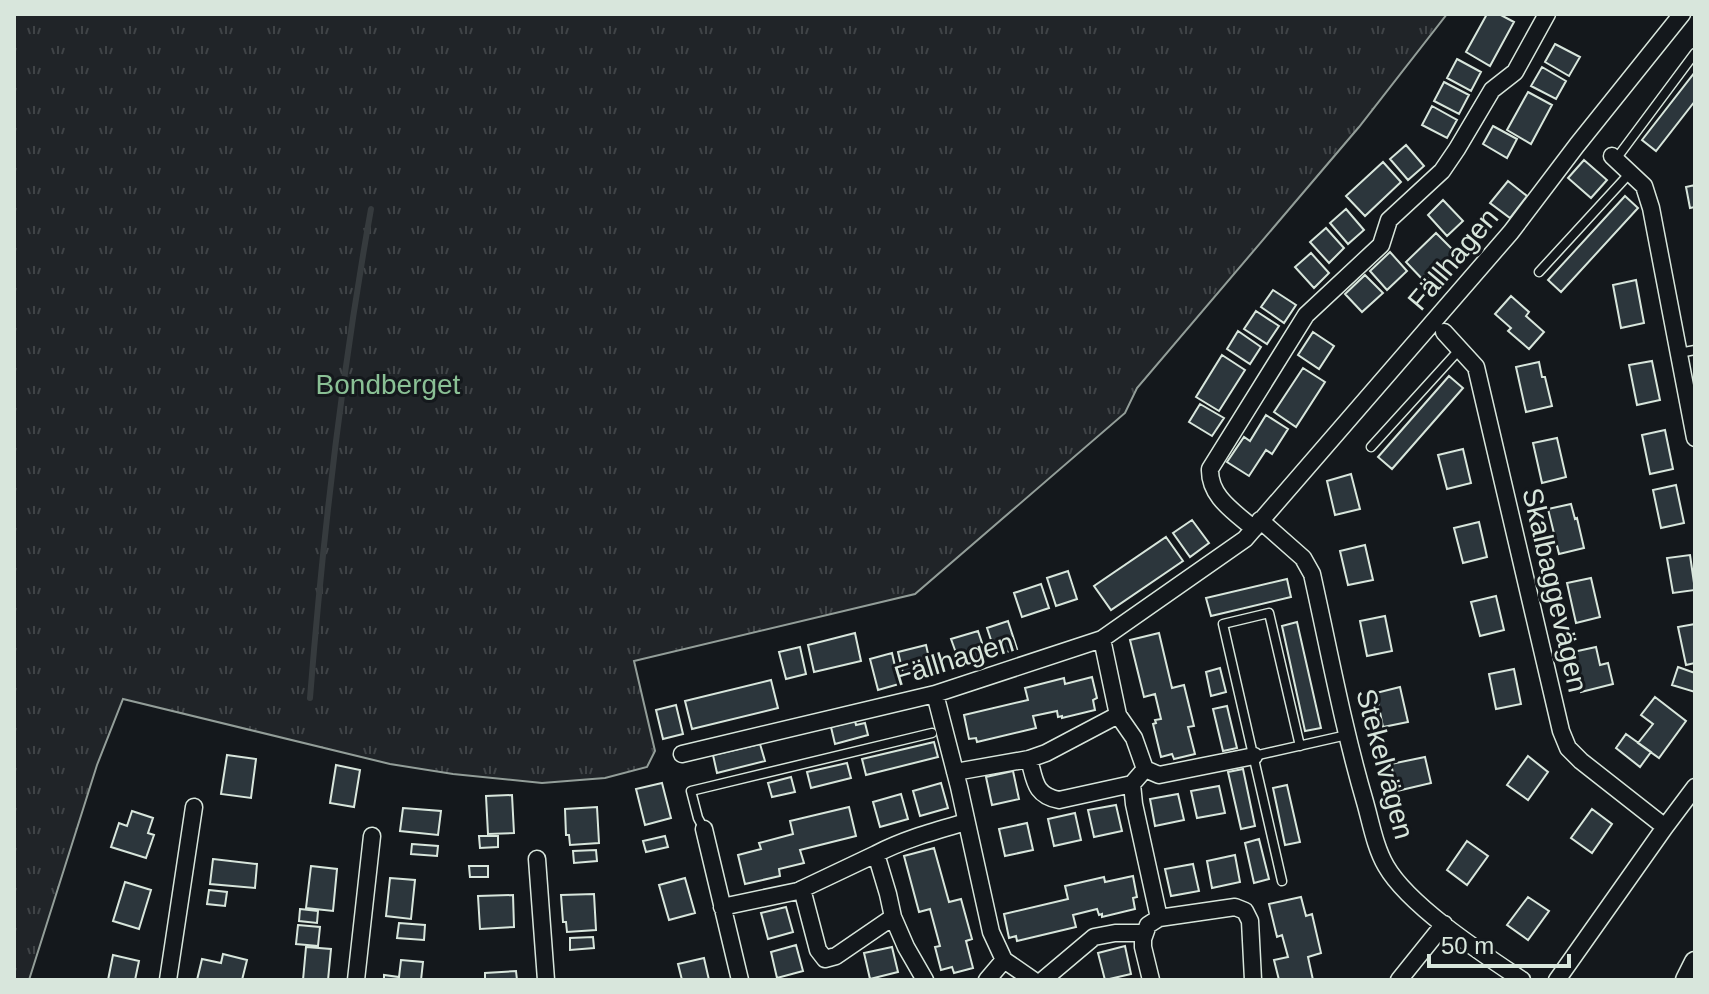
<svg xmlns="http://www.w3.org/2000/svg" width="1709" height="994" viewBox="0 0 1709 994" font-family="Helvetica,sans-serif">
<defs>
<pattern id="park-tufts" width="24" height="20" patternUnits="userSpaceOnUse" patternTransform="scale(2)"><rect width="24" height="20" fill="#202428"/><path d="M3 7l-1-3M5 7V3M7 7l1-3M15 17l-1-3M17 17v-4M19 17l1-3" fill="none" stroke="#404447"/></pattern>
</defs>
<rect width="100%" height="100%" fill="#14181c"/>
<path fill="url(#park-tufts)" stroke="#939e99" stroke-width="2" d="M14 14H1447L1359 127 1137 388 1125 413 915 594 634 661 655 751 647 767 605 778 542 783 453 774 390 764 123 699 97 765 29 980H14Z"/>
<g fill="none" stroke-linecap="round" stroke-linejoin="round">
<path stroke="#363b3e" stroke-width="6" d="M310 698C323 534 342 371 371 209"/>
</g>
<path fill="#2c363c" stroke="#d8e6dc" stroke-width="2" d="M1487 14H1499L1514 22 1490 66 1466 52Z
M1555 44 1580 57 1569 76 1545 62Z
M1457 59 1481 72 1471 91 1447 78Z
M1542 67 1566 81 1556 99 1531 86Z
M1695 72V101L1656 151 1642 140Z
M1444 82 1469 95 1459 114 1434 101Z
M1528 92 1552 105 1531 144 1507 130Z
M1432 106 1457 120 1447 138 1422 125Z
M1493 126 1517 139 1507 158 1483 144Z
M1406 145 1424 166 1408 180 1390 159Z
M1584 160 1607 180 1591 198 1568 178Z
M1383 162 1401 182 1365 216 1346 196Z
M1508 181 1527 196 1510 218 1490 203Z
M1695 185V207L1690 208 1686 187Z
M1625 196 1638 208 1561 292 1548 280Z
M1443 200 1463 221 1447 236 1428 215Z
M1346 209 1364 230 1348 244 1330 223Z
M1326 228 1344 248 1329 263 1310 242Z
M1436 233 1456 253 1425 282 1406 262Z
M1390 252 1407 271 1387 290 1370 271Z
M1311 253 1329 273 1314 288 1295 267Z
M1365 275 1383 293 1362 312 1345 294Z
M1636 280 1644 323 1621 328 1613 285Z
M1273 290 1296 305 1284 323 1261 307Z
M1511 296 1529 312 1526 316 1544 332 1529 349 1508 331 1511 328 1495 314Z
M1256 311 1279 326 1267 344 1244 329Z
M1238 331 1261 347 1250 364 1227 349Z
M1313 332 1334 346 1319 369 1298 355Z
M1222 355 1245 370 1219 411 1196 397Z
M1652 361 1660 400 1637 405 1629 365Z
M1539 362 1542 377H1545L1552 406 1526 412 1516 367Z
M1303 368 1325 382 1296 427 1274 412Z
M1449 376 1463 388 1392 469 1378 457Z
M1200 404 1224 418 1212 436 1189 422Z
M1266 415 1288 429 1272 454 1266 450 1249 476 1227 462 1244 437 1250 441Z
M1665 430 1673 469 1650 474 1642 435Z
M1557 438 1566 477 1542 483 1533 443Z
M1463 449 1471 483 1447 489 1438 455Z
M1351 474 1360 509 1335 515 1327 481Z
M1676 485 1684 523 1661 528 1653 490Z
M1571 504 1575 519 1577 518 1584 548 1559 554 1548 509Z
M1192 520 1209 543 1190 557 1173 533Z
M1479 522 1487 557 1463 563 1454 528Z
M1166 537 1183 561 1111 610 1094 586Z
M1365 545 1373 580 1348 585 1340 551Z
M1690 555 1695 590 1673 593 1667 558Z
M1068 571 1077 599 1056 606 1047 578Z
M1591 578 1600 617 1576 623 1567 583Z
M1287 579 1291 597 1211 616 1206 598Z
M1041 584 1049 608 1022 617 1014 593Z
M1496 596 1504 630 1480 636 1471 602Z
M1385 616 1392 651 1367 656 1360 621Z
M1008 621 1017 649 996 655 987 628Z
M1297 622 1321 728 1305 731 1282 626Z
M1695 624V663L1686 665 1678 627Z
M978 631 986 655 960 664 951 639Z
M855 633 861 661 814 672 808 645Z
M1159 633 1172 688 1184 685 1194 726 1188 727 1195 754 1174 759 1172 754 1161 757 1153 724 1156 723 1155 720 1161 719 1155 694 1144 697 1130 640Z
M926 645 932 671 904 677 898 652Z
M800 647 806 674 786 679 779 652Z
M1596 647 1600 665 1608 663 1613 684 1581 692 1573 652Z
M892 653 899 684 878 690 870 659Z
M1678 667 1695 673V692L1672 685Z
M1220 668 1226 692 1211 696 1206 672Z
M1514 669 1521 704 1496 709 1489 674Z
M1092 677 1097 698 1093 700 1095 710 1062 718V716L1058 717 1057 711 1033 716 1036 728 977 742 976 738 969 739 964 715 1028 700 1025 688 1064 678 1065 684Z
M771 680 778 708 692 729 685 701Z
M1400 687 1408 722 1383 727 1376 693Z
M1655 697 1686 721 1659 758 1638 743 1653 724 1641 715Z
M676 705 683 734 663 739 656 710Z
M1227 706 1237 748 1223 751 1213 709Z
M855 721 856 725 865 723 868 735 835 744 831 727Z
M1626 734 1651 752 1640 767 1616 748Z
M934 742 938 757 866 775 862 759Z
M760 744 765 761 717 773 713 755Z
M227 755 256 759 251 798 221 794Z
M1528 756 1548 772 1528 800 1507 785Z
M1425 757 1431 783 1397 791 1391 764Z
M847 763 851 778 811 788 807 772Z
M336 765 360 770 354 807 330 803Z
M1243 769 1255 826 1241 829 1228 772Z
M1013 771 1019 799 992 805 986 777Z
M791 777 795 792 772 797 768 783Z
M662 783 671 818 645 825 636 789Z
M941 783 948 808 920 816 913 791Z
M1287 785 1300 842 1285 845 1273 788Z
M1219 786 1225 813 1197 818 1191 791Z
M901 794 908 819 880 827 873 802Z
M1178 794 1184 820 1155 826 1150 799Z
M512 795 514 833 488 834 486 796Z
M1116 805 1122 831 1094 837 1088 810Z
M597 807 599 843 570 845 569 835H566L565 809Z
M849 807 856 836 800 850 804 863 779 869 780 876 745 884 738 855 761 849 759 843 793 834 790 821Z
M403 808 441 811 438 835 400 831Z
M1592 809 1612 824 1592 853 1571 838Z
M132 811 153 818 148 833 154 835 146 858 111 847 119 823 127 826Z
M1075 813 1081 840 1054 846 1048 819Z
M1027 823 1033 850 1005 856 999 829Z
M479 836H498V847L480 848Z
M665 836 668 847 646 852 643 841Z
M1259 839 1269 879 1254 883 1245 843Z
M1467 841 1488 856 1467 885 1447 870Z
M412 844 438 846 437 856 411 854Z
M934 848 949 902 961 899 972 939 966 941 973 968 954 973 952 967 941 970 935 947 940 946 930 909 919 912 904 856Z
M596 850 597 861 574 863 573 851Z
M1235 855 1240 882 1212 888 1207 861Z
M213 859 257 864 255 888 210 884Z
M1193 864 1199 891 1171 896 1165 869Z
M311 866 337 869 333 911 306 908Z
M469 866H488V877H470Z
M1133 876 1137 897 1133 898 1135 909 1102 917V914L1099 915 1097 909 1073 915 1076 927 1017 941 1016 936 1009 938 1004 914 1068 899 1065 886 1104 877 1105 882Z
M390 878 415 880 411 919 386 916Z
M685 878 695 913 669 920 659 885Z
M125 882 151 890 139 929 113 921Z
M209 890 227 892 225 906 207 904Z
M594 894 596 930 567 932 566 922H563L561 895Z
M513 895 514 927 480 929 478 896Z
M1301 897 1306 916 1312 914 1321 953 1308 957 1313 980H1279L1274 960 1288 957 1282 935 1277 937 1269 904Z
M1528 897 1549 911 1528 940 1507 925Z
M786 907 793 932 768 939 761 913Z
M300 909 318 911 317 923 299 921Z
M399 923 425 925 424 940 397 938Z
M298 925 320 927 318 946 296 944Z
M593 937 594 948 570 950V938Z
M796 945 803 971 777 978 771 952Z
M1125 946 1131 974 1105 980 1098 953Z
M306 947 331 949 328 980H303Z
M892 947 898 972 870 979 864 953Z
M223 954 247 960 242 980H197L202 959 221 963Z
M113 955 139 961 135 980H108Z
M704 958 709 980H682L678 964Z
M401 960 423 962 421 980H384V975L399 977Z
M516 971 517 980H485V973Z"/>
<g fill="none" stroke-linecap="round" stroke-linejoin="round">
<g stroke="#d8e6dc" stroke-width="11">
<path id="service" d="M1616 159 1695 53
M1539 272 1630 173
M1679 353 1695 350
M1371 447 1460 349
M1254 756 1347 735
M704 829 698 818 691 791 932 733
M1282 881 1223 624 1269 613 1300 746"/>
</g>
<g stroke="#d8e6dc" stroke-width="19">
<path id="minor" d="M1612 156 1644 186 1651 208 1695 438
M1444 332 1476 367 1561 731 1568 748 1581 761 1665 827
M1260 520 1303 558 1312 574C1329 650 1343 727 1365 802 1371 823 1375 847 1386 866 1409 906 1483 954 1522 980
M1254 529C1235 512 1209 497 1210 469L1306 315 1381 245 1389 220 1442 171 1457 149 1492 90 1515 72 1547 14
M935 694 959 787 991 932 1004 960 987 980
M682 754 935 694 1102 639 1245 539 1511 232 1577 145 1682 14
M1029 759C1035 780 1034 795 1059 800L1132 784 1145 769 1134 738 1118 715
M1145 769 1159 775 1254 756
M955 772 1029 759 1046 753 1118 715 1102 639
M1132 784 1134 804 1159 918
M704 829 740 980
M876 854C905 839 935 831 966 822
M537 859 546 980
M802 889 818 950 825 959 836 956 893 917
M722 907 798 891 876 854 888 894 893 917 906 947 925 980
M1004 960 1033 980
M168 980 194 807
M356 980 372 836
M1043 980 1094 937 1115 933H1144
M1151 980 1143 947V939L1148 925 1159 918 1235 907 1245 911 1250 921 1253 980
M1399 980 1444 924
M1557 980 1665 827 1695 787"/>
</g>
<g stroke="#d8e6dc" stroke-width="23">
<path id="tertiary" d="M1686 980 1695 962"/>
</g>
<use href="#service" stroke="#14181c" stroke-width="8"/>
<use href="#minor" stroke="#14181c" stroke-width="16"/>
<use href="#tertiary" stroke="#14181c" stroke-width="20"/>
</g>
<g text-anchor="middle" dominant-baseline="central" stroke-width="6" stroke-linejoin="round" paint-order="stroke">
<g font-size="28" fill="#d8e6dc" stroke="#14181c">
<text transform="translate(1453 259) rotate(-50)">Fällhagen</text>
<text transform="translate(1555 590) rotate(77)">Skalbaggevägen</text>
<text transform="translate(954 659) rotate(-17)">Fällhagen</text>
<text transform="translate(1385 764) rotate(75)">Stekelvägen</text>
</g>
<g font-size="28" fill="#8ac095" stroke="#14181c">
<text x="388" y="384">Bondberget</text>
</g>
</g>
<rect width="1709" height="994" fill="none" stroke="#d8e6dc" stroke-width="32"/>
<path d="M1429 954v12h140v-12" fill="none" stroke="#d8e6dc" stroke-width="4"/>
<text x="1441" y="954" font-size="24" fill="#d8e6dc" stroke="#14181c" stroke-width="6" paint-order="stroke">50 m</text>
</svg>
